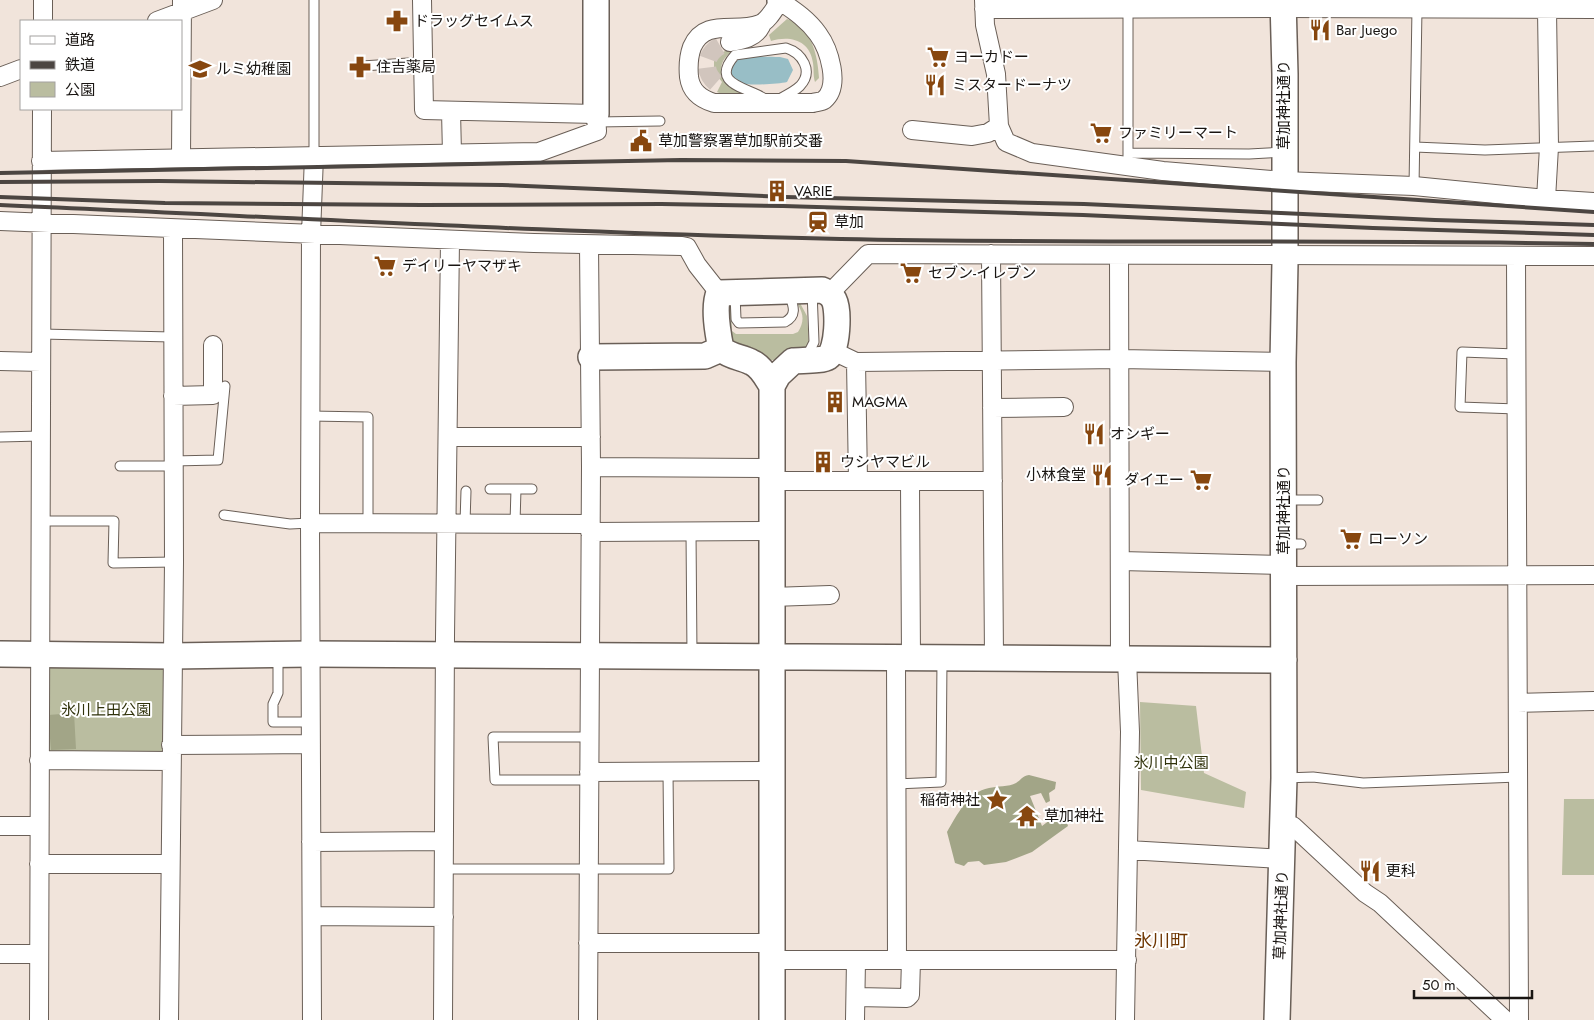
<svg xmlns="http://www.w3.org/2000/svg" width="1594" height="1020" viewBox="0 0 1594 1020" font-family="Jost,'Noto Sans JP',sans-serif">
<rect width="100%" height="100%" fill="#f1e4db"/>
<path fill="#babda0" d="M787 19C811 25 818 56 819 78L815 82C813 76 814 69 813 63 810 40 790 35 771 41L769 35Z
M745 46 746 48C741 49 734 50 730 53 712 67 724 89 743 93L742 95H724L717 92 722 82 714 72V58C723 50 733 48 745 46Z
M800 303 807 316 809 342C802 355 782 361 767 360 757 359 744 349 735 344 726 333 728 318 727 305H731L732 331 736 334H793L798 332C804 322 804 315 798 305Z
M165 666 164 751 161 754 47 753 46 667Z
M1140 702 1196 706 1204 773 1246 792 1244 808 1141 790Z
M1564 799H1594V875H1562Z"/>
<path fill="#a2a587" d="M74 713 76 749 51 750 48 715Z
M1029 775 1056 782 1055 789 1049 793 1050 801 1046 803 1041 793 1030 796 1042 826 1054 817 1064 814 1068 826 1032 852 1006 862 984 865 979 861 968 862 964 866 955 863 947 832C957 815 968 792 989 788 997 786 1009 787 1016 783 1021 780 1022 776 1029 775Z"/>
<path fill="#98bec6" d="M780 57 788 59 793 70 787 82C778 84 748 86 740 83 727 79 729 61 742 58 752 55 769 57 780 57Z"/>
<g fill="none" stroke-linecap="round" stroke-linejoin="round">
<path stroke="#d1c5bd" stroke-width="18" stroke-dasharray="18 9" stroke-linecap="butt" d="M716 83C698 67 709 47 730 42"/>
<g stroke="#6a5f57" stroke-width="11">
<path id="lane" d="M786 48C802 53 814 71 800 86 793 93 780 98 772 103 767 100 762 97 758 95 739 86 712 81 735 55Z
M362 66 424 62
M597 122 660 121
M1415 147 1485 150 1594 146
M1128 153 1249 154 1284 152
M314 156V0
M1128 167V9
M1414 186 1417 9
M735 294 736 319 739 323 785 322C798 315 793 305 789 293
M41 334 172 337
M1516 354 1462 352 1460 407 1517 409
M807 356 814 342 812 291
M310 416 368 417V523
M0 437 41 436
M173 461 218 460 225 386
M120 466H173
M490 489H532
M1286 500H1318
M224 515 290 524 310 523
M41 521H114L113 563 174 562
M465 523 466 491
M515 523 516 489
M691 532 692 656
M1284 544H1301
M278 655V693L273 704V722H311
M1285 778 1313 777 1363 783 1518 777
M588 780H495L493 737H589
M896 784 941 782 942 659
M444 869H669L668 772"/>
</g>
<g stroke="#6a5f57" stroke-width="20">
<path id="street" d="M780 1C795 11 808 20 818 34 829 49 841 86 824 100 821 102 816 102 813 103H714C701 99 691 92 689 77 688 66 688 58 692 47 705 17 736 34 760 24 768 21 775 8 780 1Z
M984 9 1283 8 1594 9
M43 21V0
M157 21 213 0
M730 42C742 40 755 38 761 26
M0 77 21 69
M451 111 452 154
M999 126 1006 142 1032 153 1163 171 1284 181 1414 186 1546 199 1594 202
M912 130 972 136 988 133 999 126 996 74 985 25 984 0
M181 158 182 0
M41 161 539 152 597 131 596 114 424 110 422 0
M1546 199 1549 147 1547 10
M0 221 534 243 682 246 687 247 697 265 719 293
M991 254 994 658
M1119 255 1120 659
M1516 257 1519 1020
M830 293 868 254 1594 256
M833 351 856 362 1120 359 1283 362
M0 361 41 362
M856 362 858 481
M173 396 213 395V345
M992 408 1064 407
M448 437H591
M591 467 772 468
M772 481H993
M910 482 911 658
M310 523 590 524
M590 532 771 531
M1121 561 1284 565
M1284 576 1594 575
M772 597 830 595
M896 658 897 960
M1518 703 1594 701
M171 745 311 744
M39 760 171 761
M589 772 772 771
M1283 824 1293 826 1365 893 1380 903 1505 1020
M0 826H39
M311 842 444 841
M1128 850 1283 859
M39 864H170
M312 916 444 917
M588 943H772
M0 954H38
M772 960H1127
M856 997 907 998 910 995 911 960
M39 1020 42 109
M169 1020 174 562 173 229
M312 1020 310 523 311 234 314 156
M443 1020 445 637 450 240
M588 1020 591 467 589 245
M855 1020 856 960
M1125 1020 1130 732 1127 659"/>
</g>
<g stroke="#6a5f57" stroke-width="28">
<path id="secondary" d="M596 0V114
M780 1V0
M591 357 705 356 721 349
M772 386C766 377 761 366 751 362 741 357 731 357 721 349 718 334 713 307 719 293L822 290C828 293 831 294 834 300 839 310 838 350 828 357 822 361 801 360 793 361L778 375 772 386V1020
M0 654 172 656 311 654 1284 660
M1277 1020 1284 778 1283 362 1285 262V74L1283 0"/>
</g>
<use href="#lane" stroke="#fff" stroke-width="9"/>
<use href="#street" stroke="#fff" stroke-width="18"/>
<use href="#secondary" stroke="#fff" stroke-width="25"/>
<path stroke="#4c4642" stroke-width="4" d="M0 173 681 160 846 161 1594 212
M0 182 159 181 502 185 785 197 1084 204 1435 220 1594 225
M0 197 165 203 422 205 661 204 783 206 1083 215 1373 228 1594 235
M0 205C280 217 560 233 841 239 1092 244 1343 239 1594 244"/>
</g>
<defs>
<g id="pharmacy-bare" transform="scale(1.725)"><path d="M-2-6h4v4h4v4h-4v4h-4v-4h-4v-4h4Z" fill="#87470f" stroke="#fff" stroke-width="2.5" paint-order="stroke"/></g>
<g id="restaurant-bare" transform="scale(1.725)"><path d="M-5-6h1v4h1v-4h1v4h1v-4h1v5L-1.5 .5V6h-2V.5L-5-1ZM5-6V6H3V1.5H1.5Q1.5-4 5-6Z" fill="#87470f" stroke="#fff" stroke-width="2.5" paint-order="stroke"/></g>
<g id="supermarket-bare" transform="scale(1.725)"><path d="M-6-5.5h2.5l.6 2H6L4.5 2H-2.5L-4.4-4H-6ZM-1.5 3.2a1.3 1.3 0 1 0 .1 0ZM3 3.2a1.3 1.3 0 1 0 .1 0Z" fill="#87470f" stroke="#fff" stroke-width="2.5" paint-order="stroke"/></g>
<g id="school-bare" transform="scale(1.725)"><path d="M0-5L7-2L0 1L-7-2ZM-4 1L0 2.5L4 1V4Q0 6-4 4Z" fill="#87470f" stroke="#fff" stroke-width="2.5" paint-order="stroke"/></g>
<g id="civic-bare" transform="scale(1.725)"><path d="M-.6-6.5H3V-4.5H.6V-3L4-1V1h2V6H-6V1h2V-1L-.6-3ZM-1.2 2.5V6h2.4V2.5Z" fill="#87470f" stroke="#fff" stroke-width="2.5" paint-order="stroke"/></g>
<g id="building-bare" transform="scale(1.725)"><path d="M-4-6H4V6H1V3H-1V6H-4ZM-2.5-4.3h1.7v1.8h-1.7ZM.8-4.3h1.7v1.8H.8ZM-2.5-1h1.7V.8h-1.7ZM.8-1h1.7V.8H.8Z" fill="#87470f" stroke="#fff" stroke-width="2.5" paint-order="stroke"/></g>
<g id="station-bare" transform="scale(1.725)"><path d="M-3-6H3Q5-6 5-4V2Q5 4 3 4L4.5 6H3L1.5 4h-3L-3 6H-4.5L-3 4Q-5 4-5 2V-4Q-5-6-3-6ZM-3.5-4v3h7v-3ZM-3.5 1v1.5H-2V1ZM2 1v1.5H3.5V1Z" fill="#87470f" stroke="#fff" stroke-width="2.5" paint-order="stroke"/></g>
<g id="sight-bare" transform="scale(1.725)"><path d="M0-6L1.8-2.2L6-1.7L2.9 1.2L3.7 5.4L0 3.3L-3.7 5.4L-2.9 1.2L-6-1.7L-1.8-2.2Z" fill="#87470f" stroke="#fff" stroke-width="2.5" paint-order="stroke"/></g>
<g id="temple-bare" transform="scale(1.725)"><path d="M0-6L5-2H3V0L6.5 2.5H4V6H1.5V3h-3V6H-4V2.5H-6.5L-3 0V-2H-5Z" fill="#87470f" stroke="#fff" stroke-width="2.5" paint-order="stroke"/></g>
</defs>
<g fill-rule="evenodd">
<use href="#pharmacy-bare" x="397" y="21"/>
<use href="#restaurant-bare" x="1320" y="30"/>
<use href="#supermarket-bare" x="938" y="57"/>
<use href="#pharmacy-bare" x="360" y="67"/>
<use href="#school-bare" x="200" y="69"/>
<use href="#restaurant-bare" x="935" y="85"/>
<use href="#supermarket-bare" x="1101" y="133"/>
<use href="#civic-bare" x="641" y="141"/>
<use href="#building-bare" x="777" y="191"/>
<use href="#station-bare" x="818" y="222"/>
<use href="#supermarket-bare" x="385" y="266"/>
<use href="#supermarket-bare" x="911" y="273"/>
<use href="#building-bare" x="835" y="402"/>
<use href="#restaurant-bare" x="1094" y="434"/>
<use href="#building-bare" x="823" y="462"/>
<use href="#restaurant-bare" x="1102" y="475"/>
<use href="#supermarket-bare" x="1201" y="480"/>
<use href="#supermarket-bare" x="1351" y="539"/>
<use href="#sight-bare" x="997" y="800"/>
<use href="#temple-bare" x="1027" y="816"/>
<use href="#restaurant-bare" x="1370" y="871"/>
</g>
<g text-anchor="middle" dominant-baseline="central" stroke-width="4" stroke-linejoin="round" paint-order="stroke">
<g font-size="15" fill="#191512" stroke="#fff" text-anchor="start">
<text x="414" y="21">ドラッグセイムス</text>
<text x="1336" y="30">Bar Juego</text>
<text x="954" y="57">ヨーカドー</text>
<text x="376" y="67">住吉薬局</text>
<text x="216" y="69">ルミ幼稚園</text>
<text x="952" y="85">ミスタードーナツ</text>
<text x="1118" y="133">ファミリーマート</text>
<text x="658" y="141">草加警察署草加駅前交番</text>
<text x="794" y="191">VARIE</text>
<text x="834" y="222">草加</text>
<text x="402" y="266">デイリーヤマザキ</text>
<text x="928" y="273">セブン-イレブン</text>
<text x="852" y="402">MAGMA</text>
<text x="1110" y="434">オンギー</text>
<text x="840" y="462">ウシヤマビル</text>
<text x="1086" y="475" text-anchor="end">小林食堂</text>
<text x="1184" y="480" text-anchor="end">ダイエー</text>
<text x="1368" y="539">ローソン</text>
<text x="980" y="800" text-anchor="end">稲荷神社</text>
<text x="1044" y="816">草加神社</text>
<text x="1386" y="871">更科</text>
</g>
<g font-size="15" fill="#191512" stroke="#fff">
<text transform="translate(1284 105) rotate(-90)">草加神社通り</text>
<text transform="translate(1284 510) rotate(-90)">草加神社通り</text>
<text transform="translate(1281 915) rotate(-88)">草加神社通り</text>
</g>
<g font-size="15" fill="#31330c" stroke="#fff">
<text x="106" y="710">氷川上田公園</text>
<text x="1171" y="763">氷川中公園</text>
</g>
<g font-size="18" fill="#6e3500" stroke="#fff">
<text x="1161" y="941">氷川町</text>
</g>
</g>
<rect x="20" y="20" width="162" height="90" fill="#ffffff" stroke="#a3a1a0"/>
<rect x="30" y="36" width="25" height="8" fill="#ffffff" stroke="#a3a1a0"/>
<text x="65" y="45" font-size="15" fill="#191512">道路</text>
<rect x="30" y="61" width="25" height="8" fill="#4c4642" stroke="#a3a1a0"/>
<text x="65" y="70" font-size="15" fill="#191512">鉄道</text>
<rect x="30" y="82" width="25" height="15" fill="#babda0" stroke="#a3a1a0"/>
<text x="65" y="95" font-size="15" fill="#191512">公園</text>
<path d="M1414 990v8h118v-8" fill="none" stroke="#191512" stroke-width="2.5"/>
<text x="1422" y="990" font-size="15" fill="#191512" stroke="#ffffff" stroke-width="4" paint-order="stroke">50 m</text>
</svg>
